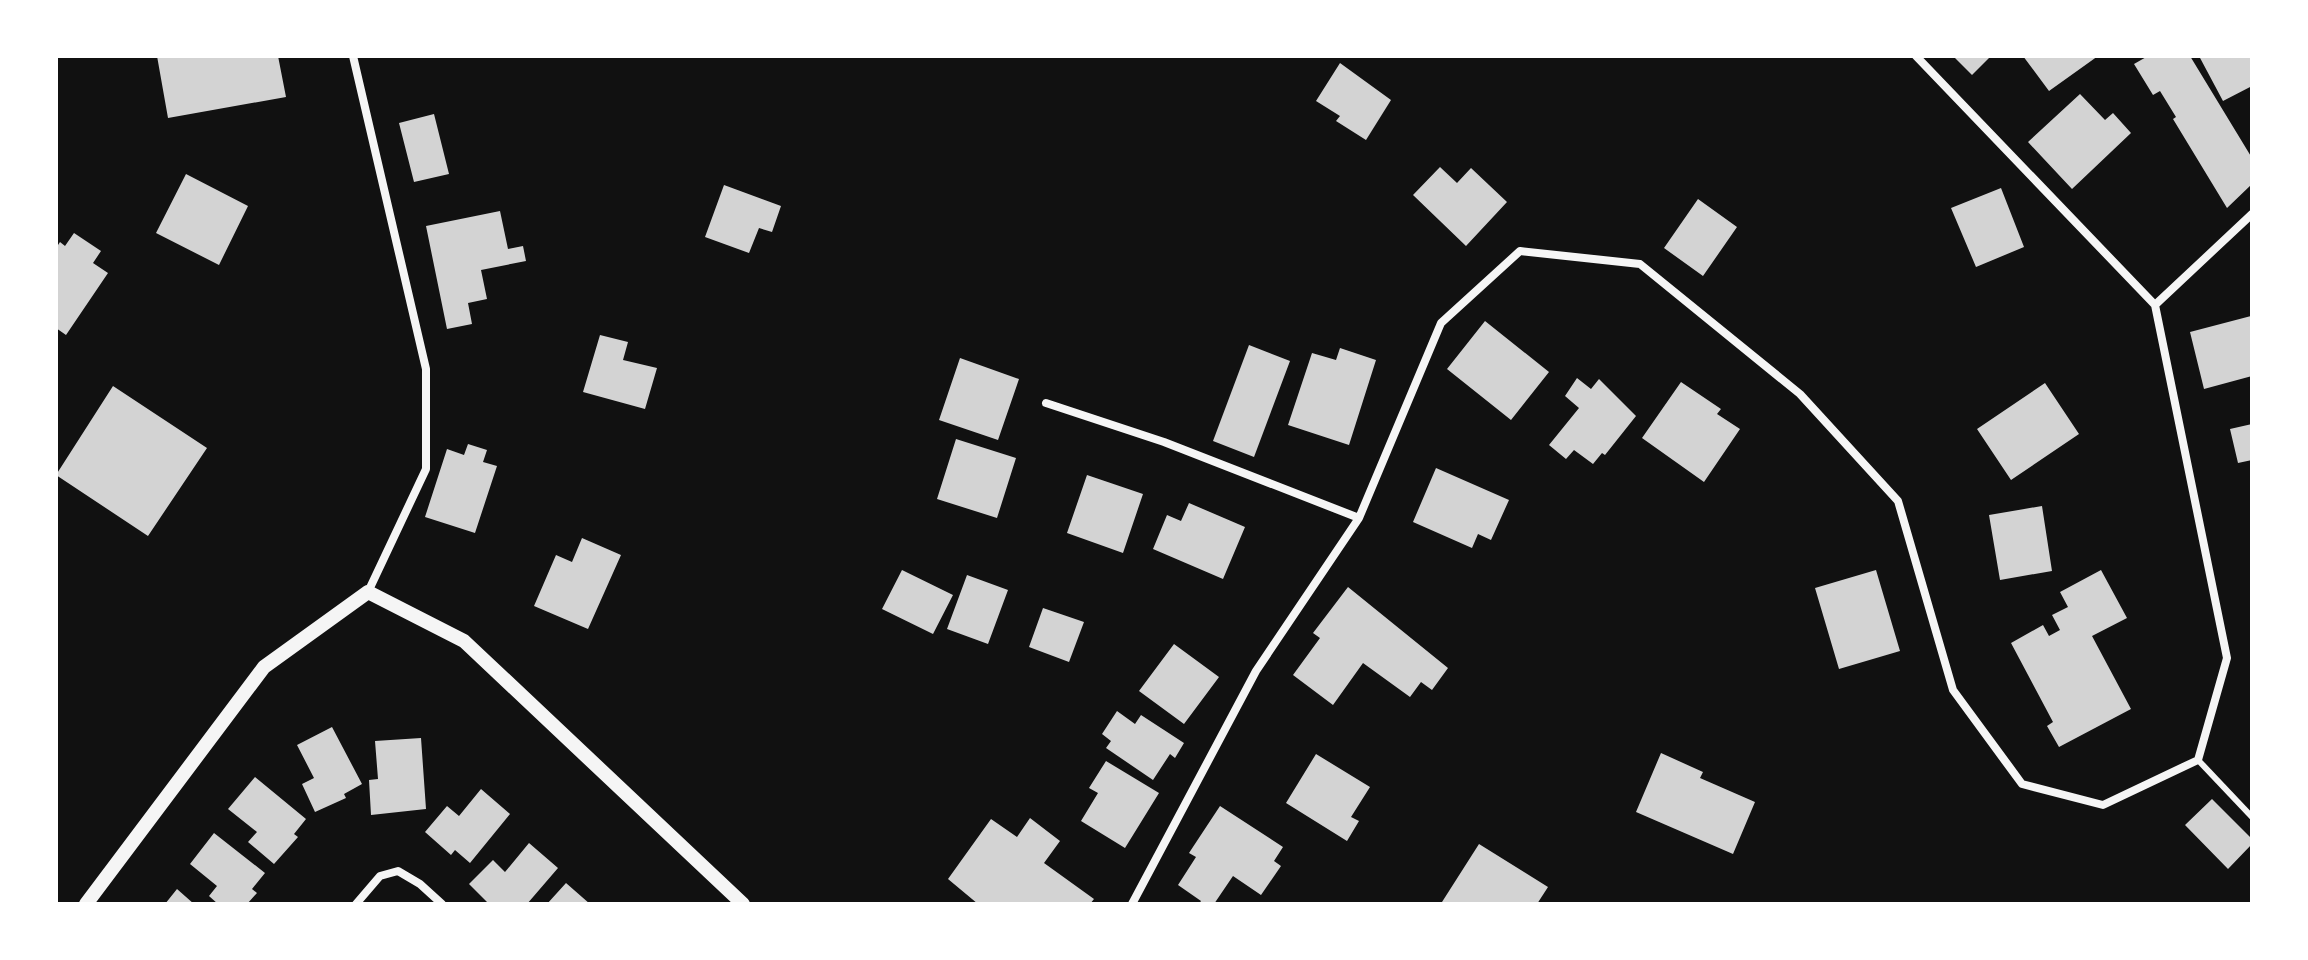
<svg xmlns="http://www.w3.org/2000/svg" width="2308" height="960" viewBox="0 0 2308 960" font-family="'Work Sans',sans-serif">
<rect width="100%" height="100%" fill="#111"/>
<path fill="#d3d3d3" d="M157 56H278L286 97 168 118Z
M1953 56H1991L1972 75Z
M2023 56H2098L2049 91Z
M2148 56H2190L2252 158V184L2227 208 2173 119 2176 117 2160 91 2153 95 2134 64Z
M2199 56H2252V86L2223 101Z
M1340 63 1391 100 1366 140 1336 121 1340 116 1316 101Z
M2080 94 2105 120 2113 113 2131 133 2072 189 2028 142Z
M434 114 449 174 414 182 399 123Z
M1440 167 1457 183 1471 168 1507 202 1466 246 1413 195Z
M186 174 248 206 219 265 156 233Z
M724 185 781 206 772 232 759 228 749 253 705 237Z
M2001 188 2024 247 1976 267 1951 208Z
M1698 199 1737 227 1703 276 1664 248Z
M500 211 508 249 523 246 526 261 481 270 487 299 468 303 472 324 447 329 426 226Z
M74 233 101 251 93 263 108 273 66 335 56 328V248L60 242 65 246Z
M2251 316 2252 376 2204 389 2190 332Z
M1485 321 1549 372 1511 420 1447 369Z
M600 335 628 342 623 360 657 368 645 409 583 392Z
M1249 345 1290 361 1254 457 1213 441Z
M1340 348 1376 360 1349 445 1288 425 1312 353 1336 360Z
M960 358 1019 379 998 440 939 420Z
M1577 378 1591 389 1599 379 1636 416 1605 455 1602 453 1593 464 1574 450 1566 459 1549 445 1579 408 1565 396Z
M1681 382 1721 409 1717 414 1740 429 1704 482 1642 438Z
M2045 383 2079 434 2011 480 1977 429Z
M113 386 207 448 148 536 56 475Z
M2252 424V460L2238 463 2230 429Z
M956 439 1016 458 997 518 937 499Z
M468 444 487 450 483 462 497 466 475 533 425 517 447 449 464 455Z
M1436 468 1509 500 1491 540 1478 534 1472 548 1413 522Z
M1087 475 1143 494 1123 553 1067 533Z
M1189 503 1245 527 1223 579 1153 549 1167 515 1181 521Z
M2042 506 2052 571 2000 580 1989 515Z
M582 538 621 555 588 629 534 606 556 555 572 562Z
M902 570 953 595 933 634 882 609Z
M1876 570 1900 651 1839 669 1815 588Z
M2101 570 2127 618 2092 636 2131 709 2059 747 2047 726 2053 722 2011 643 2043 625 2049 636 2060 630 2052 615 2068 607 2060 592Z
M967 575 1008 590 988 644 947 629Z
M1348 587 1448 668 1432 690 1421 682 1410 697 1363 663 1333 705 1293 675 1320 638 1313 633Z
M1043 608 1084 622 1069 662 1029 647Z
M1174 644 1219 677 1184 724 1139 691Z
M1117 711 1135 724 1141 715 1184 743 1175 758 1170 754 1153 780 1106 748 1111 741 1102 734Z
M332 727 362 784 344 794 346 798 315 812 302 784 314 778 297 745Z
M421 738 426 809 371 815 369 780 378 779 375 741Z
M1661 753 1703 772 1700 778 1755 802 1733 854 1636 812Z
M1316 754 1370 787 1351 817 1359 821 1347 841 1286 803Z
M1106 761 1159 793 1125 848 1081 821 1098 793 1089 788Z
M255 777 306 819 294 834 298 837 274 864 248 842 257 832 228 809Z
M481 789 510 814 470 863 455 850 451 855 425 832 447 806 459 816Z
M2212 799 2252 839V844L2228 869 2185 825Z
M1220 806 1283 847 1274 861 1281 866 1261 895 1233 876 1214 904H1199L1201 901 1178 885 1196 857 1189 853Z
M1030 818 1060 841 1044 863 1094 899 1090 904H978L948 879 991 819 1017 837Z
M214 833 265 873 252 889 257 893 247 904H218L209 896 217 886 190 864Z
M529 843 558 868 527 904H489L469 884 493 860 505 872Z
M1479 844 1548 887 1537 904 1442 902Z
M566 883 590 904H547Z
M177 889 194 904H165Z"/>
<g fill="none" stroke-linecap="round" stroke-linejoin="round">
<path stroke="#f5f5f5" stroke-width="6" d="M2198 760 2252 817"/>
<path stroke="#f5f5f5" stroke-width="8" d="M353 56 426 369V469L368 592
M1916 56 2155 305
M1046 403 1164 442 1359 518
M356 904 380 876 398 871 420 884 442 904
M1132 904 1256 671 1359 518 1441 323 1520 251 1640 264 1800 394 1898 501 1953 690 2022 784 2103 805 2198 760 2227 658 2155 305 2252 214"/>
<path stroke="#f5f5f5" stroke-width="14" d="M86 904 264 667 368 592 464 641 743 904"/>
</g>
<rect width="2308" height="960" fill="none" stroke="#ffffff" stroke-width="116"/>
</svg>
